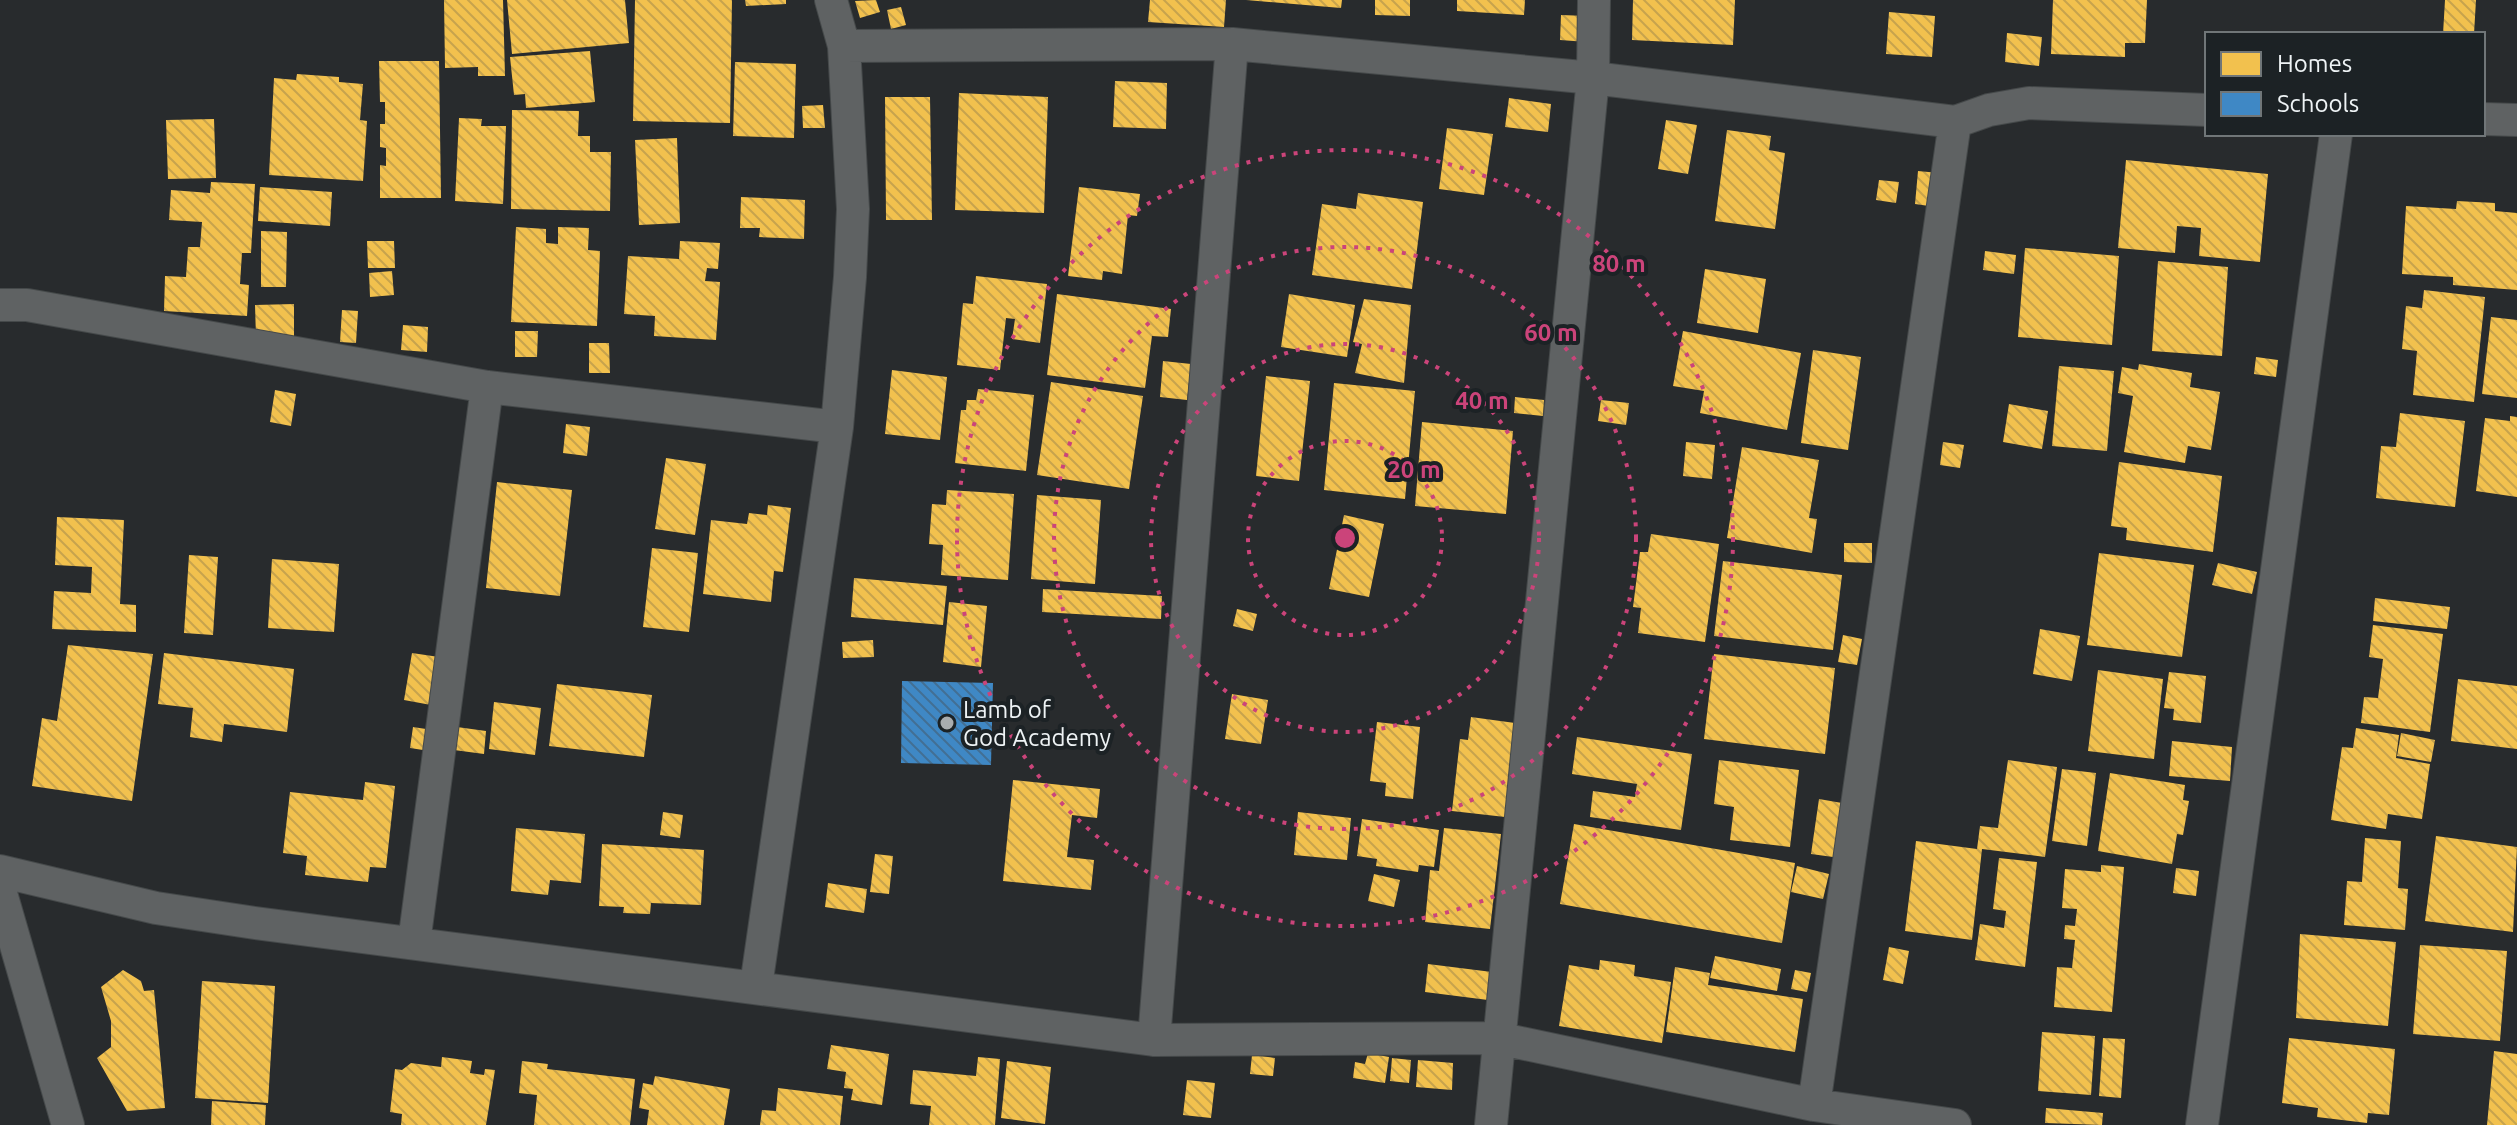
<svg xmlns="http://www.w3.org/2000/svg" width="2517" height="1125" viewBox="0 0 2517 1125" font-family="Ubuntu,sans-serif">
<defs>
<pattern id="homes-back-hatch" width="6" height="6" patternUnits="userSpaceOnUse" patternTransform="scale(2)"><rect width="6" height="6" fill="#f2c14e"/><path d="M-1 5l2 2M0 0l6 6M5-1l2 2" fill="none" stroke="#c7a34d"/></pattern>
<pattern id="schools-back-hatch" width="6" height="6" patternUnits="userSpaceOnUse" patternTransform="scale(2)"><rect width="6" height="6" fill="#3f88c5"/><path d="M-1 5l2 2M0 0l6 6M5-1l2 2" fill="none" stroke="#426f94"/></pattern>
</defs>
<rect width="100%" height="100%" fill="#282b2d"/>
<path fill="url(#homes-back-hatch)" d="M444 0H503L505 76H478V67L445 68Z
M507 0H625L629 43 512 54Z
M635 0H732L730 123 633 121Z
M745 0H786V4L746 6Z
M876 0 880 12 860 18 855 1Z
M1150 0H1226L1224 27 1148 22Z
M1246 0H1342L1341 8Z
M1375 0H1410V16L1375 15Z
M1457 0H1525L1524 15 1457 11Z
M1633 0H1735L1733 45 1632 40Z
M2053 0H2147L2145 43H2125V57L2051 54Z
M2445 0H2476L2474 34H2443Z
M901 7 906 25 891 29 887 10Z
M1889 12 1935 16 1932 57 1886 54Z
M1561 15 1588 16 1587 42 1560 40Z
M2007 33 2042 37 2039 66 2005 62Z
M590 51 595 102 526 108 525 94 514 95 510 57Z
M379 61H439L441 198H380V165L386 166V148L380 147V124H385V102H380Z
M735 62 796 64 794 138 733 136Z
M297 74 339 77V82L363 84 360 120 367 121 363 181 269 175 274 78 296 80Z
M1115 81 1167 83 1166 129 1113 127Z
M959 93 1048 97 1044 213 955 210Z
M885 97H930L932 220H886Z
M1509 98 1551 104 1548 132 1505 127Z
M823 105 825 128H803L802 106Z
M512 110 579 111 578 136H590V152H611L610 211 511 209Z
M459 118 482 119 481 126H506L503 204 455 201Z
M214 119 216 178 168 179 166 120Z
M1666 120 1697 125 1688 174 1658 169Z
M1447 128 1493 134 1484 195 1439 189Z
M1727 130 1771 136 1769 150 1785 153 1775 229 1715 221Z
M677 138 680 223 639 225 635 140Z
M2126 160 2268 174 2260 262 2199 256 2201 228 2177 226 2175 253 2118 248Z
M1918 171 1939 173 1936 207 1915 204Z
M1879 180 1899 182 1896 203 1876 200Z
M211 182 255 184 251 253H242L240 284 249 285 247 316 164 311 165 276 186 277 188 247H200L202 222 169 220 171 190 210 193Z
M260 187 332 192 330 226 258 221Z
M1079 187 1140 194 1137 216 1128 215 1122 274 1103 271 1102 280 1068 276Z
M1358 193 1423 202 1412 289 1312 275 1322 204 1356 209Z
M741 197 805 200 804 239 759 237 760 228H740Z
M2457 201 2495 203V211L2517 213V290L2453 285V277L2402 274 2406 206 2456 209Z
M516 227 546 229V243L558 244V227L589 228 588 250 600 251 597 326 511 322Z
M261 231 287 232 286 287H261Z
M367 241H394L395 268H368Z
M680 241 720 243 718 269 707 268 705 281 720 282 716 340 654 336 655 316 624 314 628 256 679 259Z
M2025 248 2119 256 2112 345 2018 337Z
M1985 251 2016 255 2014 274 1983 270Z
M2158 261 2228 267 2222 356 2152 351Z
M1705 269 1766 279 1758 333 1697 323Z
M392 271 394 295 370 297 369 273Z
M976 276 1047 284 1040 343 1012 339 1015 319 1006 318 1000 370 957 365 963 303 973 304Z
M2424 290 2485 297 2474 402 2413 395 2417 351 2402 349 2406 306 2422 308Z
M1057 294 1171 309 1168 337 1152 336 1145 388 1047 375Z
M1289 294 1355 305 1347 357 1281 347Z
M1364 299 1411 305 1404 383 1355 373 1362 344 1353 342Z
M294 304V337L256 338 255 305Z
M342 310 358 311 356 343 340 342Z
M2491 317 2517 320V398L2482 394Z
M403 325 428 327 427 352 401 350Z
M515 331H538L537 357H515Z
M1683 331 1801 353 1787 430 1700 413 1704 391 1673 386Z
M589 343H609L610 373H589Z
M1813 350 1861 357 1848 450 1801 443Z
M2256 357 2278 360 2276 377 2254 374Z
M1163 361 1191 364 1187 400 1160 397Z
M2139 364 2192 373 2190 387 2220 392 2211 450 2188 446 2185 463 2124 452 2133 396 2118 393 2122 367 2138 370Z
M2059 366 2114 371 2107 451 2052 446Z
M892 370 947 377 940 440 885 434Z
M1266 376 1310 381 1299 481 1256 476Z
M1051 382 1143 396 1129 489 1037 475Z
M1334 383 1415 391 1405 499 1324 490Z
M978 389 1034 395 1026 471 955 463 961 410H966L967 400H976Z
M275 390 296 394 291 426 270 422Z
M1515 397 1544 400 1543 416 1514 413Z
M1601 400 1629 403 1626 425 1598 421Z
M2009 404 2048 411 2042 449 2003 442Z
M2400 413 2465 421 2455 507 2376 498 2381 446 2396 447Z
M2510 416 2517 417V497L2476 491 2485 418 2510 421Z
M1422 422 1513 431 1506 514 1415 506Z
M566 424 590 427 587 456 563 453Z
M1686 442 1715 445 1712 479 1683 476Z
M1943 442 1964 445 1960 468 1940 465Z
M1742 447 1819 460 1809 518 1817 519 1812 553 1727 538Z
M666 458 706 464 695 535 655 529Z
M2119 462 2222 476 2213 552 2126 540 2127 528 2111 526Z
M497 482 572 490 560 596 486 588Z
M947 490 1014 494 1008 580 941 575 943 545 929 544 932 504 946 505Z
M1037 495 1101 500 1095 584 1031 579Z
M768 505 791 508 783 572 774 571 771 602 703 594 711 520 747 524 749 513 767 515Z
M1344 515 1384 524 1369 597 1329 589Z
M57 517 124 520 120 604 136 605V632L52 629 54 591 91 593 92 567 55 565Z
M1651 534 1719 544 1705 642 1638 633 1641 608 1633 607 1640 552H1648Z
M1844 543H1872V563L1844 562Z
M652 548 698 553 689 632 643 627Z
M2099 553 2194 565 2182 657 2087 645Z
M189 555 218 557 213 635 184 633Z
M272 559 339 564 334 632 268 628Z
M1723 561 1842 575 1833 650 1714 636Z
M2218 563 2257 572 2252 594 2212 585Z
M854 578 947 586 943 625 851 617Z
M1043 589 1162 596 1161 619 1042 612Z
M2375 598 2450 607 2447 629 2373 621Z
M949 602 987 606 981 667 943 662Z
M1237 609 1257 614 1253 631 1233 626Z
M2373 625 2443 634 2430 732 2361 723 2364 697 2378 698 2383 659 2369 657Z
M2040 629 2080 636 2072 681 2033 674Z
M1843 635 1862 639 1857 665 1838 662Z
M873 640 874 657 843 658 842 642Z
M68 645 153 654 132 801 32 786 42 718 57 721Z
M164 653 294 669 287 732 224 724 222 742 190 737 193 708 158 704Z
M412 653 439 657 431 705 404 700Z
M1714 654 1835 668 1825 754 1704 739Z
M2098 670 2163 679 2154 759 2088 751Z
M2169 672 2206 676 2201 723 2173 720 2174 709 2164 708Z
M2458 679 2517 686V749L2451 741Z
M557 684 652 695 644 757 549 746Z
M1232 694 1268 700 1261 744 1225 739Z
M494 702 541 708 535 755 489 749Z
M1471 717 1515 723 1505 817 1452 811 1460 739 1468 740Z
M1377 722 1420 727 1413 799 1385 796 1386 783 1370 781Z
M413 727 426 729 423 750 410 748Z
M457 727 486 731 484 754 454 750Z
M2356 728 2399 735 2396 758 2430 764 2422 819 2388 814 2386 829 2331 820 2342 747 2353 748Z
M2401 733 2435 740 2431 762 2397 756Z
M1577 737 1692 754 1681 830 1590 817 1593 791 1635 797 1637 784 1572 774Z
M2172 741 2232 747 2230 781 2169 776Z
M1719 760 1799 770 1790 847 1730 840 1734 807 1714 804Z
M2008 760 2057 767 2045 857 1982 849 1972 940 1905 931 1916 841 1977 849 1980 826 1998 828Z
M2062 769 2096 773 2087 846 2052 841Z
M2110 773 2185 785 2183 800 2189 801 2183 835 2177 834 2172 864 2098 851Z
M1013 780 1100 789 1097 818 1072 815 1067 857 1094 860 1091 890 1003 881Z
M365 782 395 786 386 868 370 867 368 882 305 875 307 856 283 853 290 792 363 800Z
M1819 799 1842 803 1833 857 1811 854Z
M663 812 683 815 680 838 660 835Z
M1298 812 1351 818 1347 860 1294 855Z
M1362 819 1439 830 1434 867 1419 865 1418 872 1376 866 1377 859 1357 856Z
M1574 824 1795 863 1782 943 1560 904Z
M516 828 585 834 581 883 550 880 548 895 511 891Z
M1444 828 1501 834 1490 929 1425 922 1430 870 1439 871Z
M2436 836 2517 847 2513 932 2425 921Z
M2365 838 2401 841 2398 888 2408 889 2405 930 2344 925 2347 881 2362 882Z
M602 844 704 850 701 905 651 903 650 914 623 913 624 907 599 906Z
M875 854 893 856 889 894 870 892Z
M1999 858 2037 862 2025 967 1975 960 1980 924 2004 928 2006 911 1993 909Z
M2101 865 2124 867 2112 1012 2054 1007 2057 967 2072 968 2075 940 2064 939 2065 925 2075 926 2077 909 2062 908 2065 869 2101 872Z
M1797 866 1829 874 1823 899 1791 892Z
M2176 868 2199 871 2196 896 2173 893Z
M1374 874 1400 880 1394 907 1368 901Z
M828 883 867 889 864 913 825 907Z
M2300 934 2396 942 2388 1026 2296 1018Z
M2420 945 2507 951 2500 1041 2413 1034Z
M1889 947 1909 951 1903 984 1883 980Z
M1715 956 1781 969 1777 991 1710 978Z
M1600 960 1635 965 1634 976 1671 982 1662 1043 1559 1026 1569 965 1599 970Z
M1428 964 1492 972 1488 1000 1425 992Z
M1675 967 1710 973 1708 985 1803 999 1795 1052 1666 1032Z
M123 970 141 981 144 991 154 990 165 1108 127 1111 97 1058 111 1047V1021L101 987Z
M1795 970 1811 973 1807 992 1791 989Z
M202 981 275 986 268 1103 195 1098Z
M2042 1032 2095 1036 2091 1095 2038 1091Z
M2103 1038 2125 1039 2121 1098 2099 1096Z
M2289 1038 2395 1049 2389 1115 2368 1113 2367 1123 2317 1117 2318 1108 2282 1103Z
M831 1045 889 1054 882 1105 851 1100 853 1089 844 1088 846 1072 827 1069Z
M2494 1051 2517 1054V1125H2487Z
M1368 1053 1389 1057 1385 1083 1353 1078 1355 1062 1365 1064Z
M1252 1055 1275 1058 1273 1076 1250 1074Z
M442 1057 472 1061 470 1073 484 1075 485 1069 495 1070 486 1125H401L402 1114 390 1112 395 1069 402 1070 411 1063 441 1067Z
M978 1057 1000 1059 995 1125H929L931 1106 910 1104 913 1070 976 1076Z
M1392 1058 1411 1060 1409 1083 1390 1081Z
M1418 1060 1453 1063 1452 1090 1416 1087Z
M522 1061 548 1064 547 1069 635 1079 630 1125H534L537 1095 519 1093Z
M1007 1061 1051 1067 1045 1124 1001 1118Z
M655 1076 730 1089 724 1125H647L649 1110 639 1108 643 1083 653 1085Z
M1187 1080 1215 1083 1211 1118 1183 1115Z
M778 1088 843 1096 840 1125H760L762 1110 776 1111Z
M212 1101 266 1105 265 1125H211Z
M2046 1108 2103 1113 2102 1125 2045 1123Z"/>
<path fill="url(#schools-back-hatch)" d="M902 681 993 683 991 765 901 763Z"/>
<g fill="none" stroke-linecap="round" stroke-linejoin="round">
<g stroke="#45494a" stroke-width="34">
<path id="street" d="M844 46 1232 44 1593 78 1955 122 1989 110 2029 103 2207 110
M2483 119 2517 120
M0 305H27L487 387 837 427
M0 871 156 908 255 923 1154 1040 1497 1038 1814 1105 1955 1125
M0 890 68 1125
M414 943 487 387
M756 986 837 427 850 277 853 209 844 46 831 0
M1154 1040 1232 44
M1814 1105 1955 122
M1491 1125 1593 78 1594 0
M2202 1125 2336 134"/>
</g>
<use href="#street" stroke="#5f6263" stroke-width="32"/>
</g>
<g fill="none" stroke="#cb447a" stroke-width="4" stroke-dasharray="4 8">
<circle cx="1345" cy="538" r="97"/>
<circle cx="1345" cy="538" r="194"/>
<circle cx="1345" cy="538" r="291"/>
<circle cx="1345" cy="538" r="388"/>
</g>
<circle fill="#a9adaf" stroke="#1c2225" stroke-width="3" cx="947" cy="723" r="8"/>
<g text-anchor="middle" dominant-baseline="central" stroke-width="8" stroke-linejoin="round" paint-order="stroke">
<g font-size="24" fill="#eef3f5" stroke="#1c2225" text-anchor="start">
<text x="963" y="709">Lamb of<tspan x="963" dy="28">God Academy</tspan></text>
</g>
</g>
<circle cx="1345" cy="538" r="12" fill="#cb447a" stroke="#1c2225" stroke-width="4"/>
<g font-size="24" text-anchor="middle" font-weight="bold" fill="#cb447a" stroke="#1c2225" stroke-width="8" stroke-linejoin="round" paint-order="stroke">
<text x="1619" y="272">80 m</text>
<text x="1551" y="341">60 m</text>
<text x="1482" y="409">40 m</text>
<text x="1414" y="478">20 m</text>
</g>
<rect x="2205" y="32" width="280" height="104" fill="#1c2225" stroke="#707678" stroke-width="2"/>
<rect x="2221" y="52" width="40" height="24" fill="#f2c14e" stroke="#707678" stroke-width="2"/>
<text x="2277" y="72" font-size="24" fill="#eef3f5">Homes</text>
<rect x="2221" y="92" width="40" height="24" fill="#3f88c5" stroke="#707678" stroke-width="2"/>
<text x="2277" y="112" font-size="24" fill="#eef3f5">Schools</text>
</svg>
